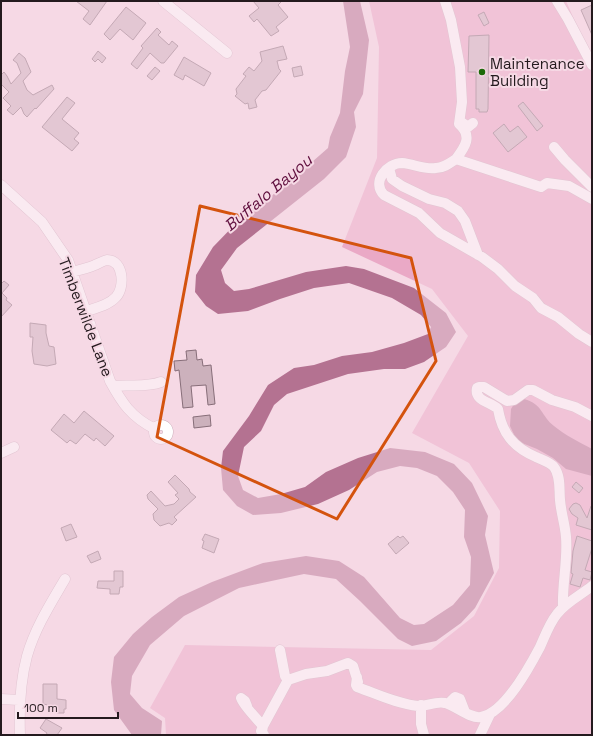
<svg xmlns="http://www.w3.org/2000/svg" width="593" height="736" viewBox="0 0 593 736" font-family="'Space Grotesk',sans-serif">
<rect width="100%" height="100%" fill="#f6d9e5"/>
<path fill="#eaa9c6" d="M369 1H566L581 35 592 55V735H166L165 718 150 708 185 645 431 650 474 616 499 568 500 511 469 463 412 433 468 336 432 289 342 247 377 158 379 47Z"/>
<path fill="#b47291" d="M343 1H360L369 40 363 94 354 112 356 127 346 157 324 179 237 248 221 270 225 283 234 291 249 289 306 272 346 266 364 269 414 288 446 313 456 332 446 347 424 362 405 369H384L348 374 287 394 274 405 261 431 244 447 238 476 243 490 258 498 281 494 305 487 326 472 358 458 390 448 425 452 454 464 472 483 488 516 485 535 494 573 475 608 461 623 436 641 412 646 398 639 360 601 336 579 304 574 239 588 184 616 150 645 132 676 130 694 142 708 162 721 161 735H132L114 710 111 682 114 657 133 634 152 617 179 597 212 582 263 563 306 556 339 561 364 577 400 618 414 625 424 624 453 605 470 585 471 557 464 537 465 510 453 492 437 476 417 468 400 466 377 472 349 490 318 504 281 513 253 515 237 506 223 490 221 468 223 451 249 416 268 385 294 368 314 365 342 356 372 352 404 343 428 334 431 327 421 315 392 298 349 283 314 288 280 299 248 311 218 314 206 306 195 292 196 275 213 247 244 215 270 197 288 183 328 148 330 137 340 113 345 71 350 47Z
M524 399C543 404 541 416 554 426 565 435 579 442 592 449V476L566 469 553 458 537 449 522 443 516 439 510 426 511 409 514 404Z"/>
<path fill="#ccb1bc" stroke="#876e79" d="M76 1H107L90 25 83 19 89 11Z
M253 1H282L278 5 288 17 276 27 279 31 271 36 257 19 254 22 249 16 259 8Z
M592 5V35L581 10Z
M126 7 146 23 133 40 120 29 110 40 104 34Z
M484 12 489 23 484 26 478 15Z
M157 28 161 32 158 35 169 45 172 41 178 46 164 63H161L150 53 137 69 131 64 143 48 141 46Z
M489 35 488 109 487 112H479V109H476V72H468L469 36Z
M283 46 287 59 277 61 279 69 281 71 266 90 262 91 255 100 257 107 249 109 248 103 245 104 235 96 237 94 236 89 246 76 243 74 249 67 254 71 262 61 260 52Z
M98 51 106 58 102 63 98 59 95 62 92 59Z
M19 53 25 58 31 72 23 81 27 90 33 95 52 85 54 89 36 109 35 108 27 117 24 114 21 107 13 115 7 110 11 106 3 98 9 92 1 84V75L4 72 7 76 11 84 21 73 17 63 13 60Z
M184 57 211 73 204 86 185 75 183 80 174 75Z
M301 66 303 75 294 77 292 68Z
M155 67 160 71 152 80 147 76Z
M67 97 75 103 62 119 79 133 74 139 79 143 72 151 42 127Z
M523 102 543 126 537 131 518 106Z
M504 124 510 132 518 126 527 137 508 152 493 133Z
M4 281 9 285 2 293 7 298 6 300 12 305 1 317V284Z
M30 323 46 325V333L49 346 54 347 56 364 47 366 34 364 32 351 33 337H30Z
M196 350 197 360 202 359 203 366 211 365 215 404 208 405 206 385 191 386 193 407 183 408 179 370 175 371 174 361 187 360 186 351Z
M84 411 114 436 105 446 96 438 94 441 85 434 76 444 70 440 67 443 51 430 64 414 74 423Z
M210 415 211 426 194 428 193 417Z
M175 475 189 489 190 492 196 497 174 517 177 520 172 525 169 523 160 526 154 520 153 514 158 509 148 499 147 495 151 491 165 506 174 504 179 499 175 495 178 493 168 482Z
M576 482 583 488 579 493 572 487Z
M576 503 580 505 587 518 591 506H592V530L576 525 578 518 572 514 569 509 573 504Z
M71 524 77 537 66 541 61 528Z
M205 534 219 539 214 553 202 548 204 541 202 540Z
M398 536 400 538 403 536 409 543 396 554 388 544Z
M577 536 592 541V548L585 570 592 572 590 580 583 578 580 587 570 584 573 574 571 573 573 551Z
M98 551 101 559 91 563 87 556Z
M114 571H123V587H120L119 594H110V589L97 588 98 581H114Z
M43 684H57V699L66 700V709H64V713H57V708H53V706L43 704Z
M46 719 62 728 57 735H46L47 733 40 728Z"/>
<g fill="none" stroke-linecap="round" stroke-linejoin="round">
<g stroke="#cbafbb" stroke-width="11">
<path id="minor" d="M163 1 227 53
M445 1 451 20 460 67 462 102 459 124C473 136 465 147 456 159
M557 1 568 19 592 65
M460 121 468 127 473 123
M554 147 565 160 592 187
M389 168 392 179 402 186 429 199 445 203 458 211 465 221 478 255
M1 185 42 222 68 260 110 381C122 403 131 417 155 429
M592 199 569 186 547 183 541 187 456 159C450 163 444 168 436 168 425 170 414 164 402 163 387 163 371 182 384 195L419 213 440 233 482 257 498 269 515 286 533 298 541 308 558 317 579 334 592 342
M72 272C80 270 88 268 95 265 99 263 103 261 107 260 124 260 125 288 116 297 109 305 96 308 86 311
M113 386C129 384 145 388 161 382
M154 432a7 7 0 1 1 14 0a7 7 0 1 1-14 0Z
M1 453 14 447
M563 607C562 584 568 560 566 537 565 524 561 513 560 500 559 490 561 476 554 467 550 462 542 460 536 457 513 447 502 433 498 409 491 402 474 401 477 388L479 387H484L507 401 514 400 528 390H533L552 400 575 407 592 416
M357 677 356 685 357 687C377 694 397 704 418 706 427 706 436 701 445 703 456 706 470 719 481 717 505 713 530 666 540 647 545 636 549 624 557 614 566 602 581 595 592 586
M288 680 306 674 327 671 348 663 353 666 358 682
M1 699 19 700
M448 704 455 697 460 699 465 712
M421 705V724L424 735
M247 706 245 701 241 698C243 705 257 719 263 726L261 731
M20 735C19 708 20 682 27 656 35 628 51 603 65 579
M264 735 262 732 263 726 288 680 285 676 280 650
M480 735 490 714"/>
</g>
<use href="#minor" stroke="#fff" stroke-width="10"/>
</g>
<path d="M0 0H593V736H0ZM200 206 411 258 436 361 337 519 157 437Z" fill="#f6d9e5" fill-opacity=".55" fill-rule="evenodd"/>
<path fill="none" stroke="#d4530e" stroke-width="3" stroke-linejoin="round" d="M200 206 411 258 436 361 337 519 157 437Z"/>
<circle fill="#1c6908" stroke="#f6d9e5" stroke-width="1.5" cx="482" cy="72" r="4"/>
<g text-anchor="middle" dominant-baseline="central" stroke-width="4" stroke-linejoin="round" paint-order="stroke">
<g font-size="15" fill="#241a1e" stroke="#f6d9e5" text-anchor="start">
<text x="490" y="63">Maintenance<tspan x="490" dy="17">Building</tspan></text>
</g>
<g font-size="15" fill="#241a1e" stroke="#f6d9e5">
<text transform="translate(86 317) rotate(69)">Timberwilde Lane</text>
</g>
<g font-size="16" font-style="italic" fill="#600f3e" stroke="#f6d9e5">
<text transform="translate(268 193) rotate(-40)">Buffalo Bayou</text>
</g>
</g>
<rect width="593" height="736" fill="none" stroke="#241a1e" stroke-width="4"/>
<path d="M18 712v6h100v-6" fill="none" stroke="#241a1e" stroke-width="2"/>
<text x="24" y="712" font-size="12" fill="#241a1e" stroke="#f6d9e5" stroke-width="3" paint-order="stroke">100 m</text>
</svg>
